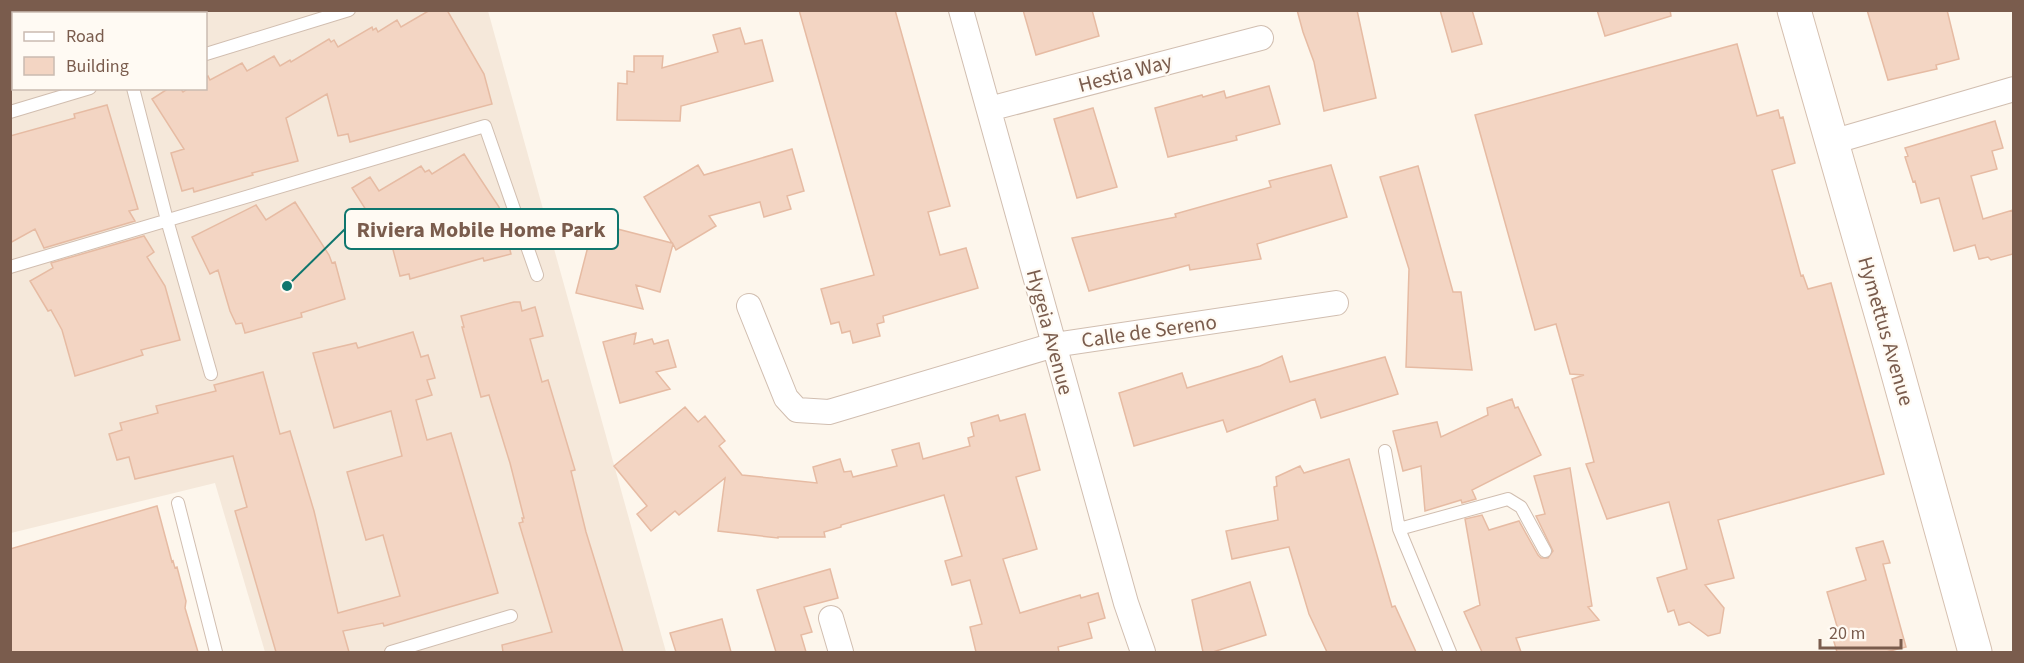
<svg xmlns="http://www.w3.org/2000/svg" width="2024" height="663" viewBox="0 0 2024 663" font-family="'Source Sans 3',sans-serif">
<rect width="100%" height="100%" fill="#fdf6ec"/>
<path fill="#f5e8da" fill-rule="evenodd" d="M10 11H488L666 652H265L215 483 11 533ZM14 14H206V88H14Z"/>
<path fill="#f3d5c3" stroke="#e6bba3" stroke-width="1.5" d="M430 10H447L484 74 492 104 350 142 348 134 338 136 327 94 286 118 298 161 252 173 253 175 194 192 193 188 182 191 171 153 184 149 152 99 169 88H180L183 92 189 88H206V78L208 76 210 80 242 63 247 71 274 56 280 66 290 60 291 62 329 39 331 42 334 40 338 47 372 27 373 30 376 28 378 32 397 20 401 27Z
M799 10H895L950 206 928 212 940 255 966 248 978 288 883 316 884 322 877 324 880 336 853 343 850 331 842 333 839 322 831 324 821 289 874 275Z
M1023 10H1092L1099 36 1036 55Z
M1297 10H1357L1376 98 1324 111 1314 62 1303 32Z
M1440 10H1472L1482 44 1452 52Z
M1597 10H1670L1671 16 1605 36Z
M1867 10H1947L1959 59 1936 65 1937 69 1888 80Z
M740 28 745 44 762 40 773 81 681 106 680 121 617 120 618 83 627 84V71L634 72V56H663L662 68 718 52 713 35Z
M1737 44 1757 116 1778 110 1780 118 1783 117 1795 163 1772 170 1801 276 1803 275 1808 289 1831 283 1884 474 1718 520 1734 578 1705 585 1724 608 1720 633 1708 636 1689 622 1679 625 1674 610 1668 612 1657 578 1687 569 1669 502 1607 519 1586 464 1594 462 1572 379 1584 375 1570 374 1556 324 1535 330 1475 115Z
M1269 86 1280 124 1236 136 1237 140 1168 157 1155 108 1202 95 1203 97 1224 91 1226 98Z
M107 105 138 209 129 211 135 221 44 248 35 229 10 243V136L75 118 74 114Z
M1093 108 1117 187 1077 198 1054 119Z
M1995 121 2003 148 1992 151 1997 169 1971 176 1983 219 2013 210V254L1991 260 1988 257 1979 259 1975 245 1954 251 1939 198 1921 203 1915 181 1913 182 1905 157 1908 156 1905 148Z
M792 149 804 191 787 196 791 209 764 217 760 202 709 216 716 226 676 250 673 244 660 292 636 285 643 309 576 293 594 223 672 243 644 197 698 165 704 175Z
M464 154 499 207 511 254 484 261 483 258 410 279 409 274 400 276 387 227 380 232 352 188 370 177 379 191 421 166 425 172 429 170 432 174Z
M1331 165 1347 217 1257 244 1261 259 1190 270 1189 265 1089 291 1072 238 1176 217 1175 214 1271 187 1269 181Z
M1418 166 1453 292H1461L1472 370 1406 367 1409 269 1380 177Z
M295 202 329 255 332 263 335 262 345 299 301 313 302 317 245 333 242 323 236 324 230 311 218 270 210 274 192 237 256 205 266 220Z
M144 236 154 252 147 257 165 286 180 340 141 350 143 355 75 376 62 330 51 310 48 311 30 281 53 268 51 263Z
M514 302H520L522 311 535 307 543 336 530 339 542 382 548 380 575 470 571 471 586 532 623 652H503L502 645 552 632 519 523 523 522 522 518H524L510 463 489 395 481 397 462 327H464L461 316Z
M413 332 421 357 428 355 435 378 427 380 432 395 416 400 427 440 451 433 498 593 384 626 383 623 343 631 349 652H276L235 511 247 507 233 456 135 479 129 457 117 460 109 434 122 430 120 423 158 413 156 406 216 391 214 385 263 372 280 434 290 431 314 511 338 613 400 596 383 535 366 540 347 472 402 456 391 411 334 428 313 353 356 343 358 348Z
M636 333 634 344 652 339 654 344 668 340 676 367 656 372 670 389 620 403 603 342Z
M1282 356 1290 382 1385 357 1398 394 1321 418 1315 399 1227 432 1223 420 1134 446 1119 393 1182 373 1187 388 1260 366Z
M1512 399 1515 408 1518 407 1541 455 1472 490 1476 499 1462 503 1461 500 1425 511 1421 466 1403 471 1393 431 1437 422 1441 437 1488 415 1487 408Z
M685 407 698 422 705 416 725 441 719 446 742 475 817 483 813 467 840 459 844 472 851 471 853 477 897 466 892 450 919 443 923 459 970 446 968 438 974 436 971 423 998 415 1000 421 1025 414 1040 470 1016 477 1037 549 1003 559 1020 613 1080 595 1081 598 1098 593 1105 618 1088 623 1092 638 1058 647 1059 652H976L970 627 982 624 970 580 952 585 945 561 962 556 944 495 841 525V527L824 532 825 537H778V538L718 531 725 478 679 515 675 511 651 531 637 514 647 506 614 466Z
M1349 459 1392 607 1395 606 1416 652H1327L1309 614 1289 547 1232 559 1226 531 1278 520 1274 487 1277 486 1276 477 1300 466 1304 473Z
M1570 468 1592 606 1588 607 1599 620 1516 638 1521 652H1482L1464 612 1480 605 1465 519 1482 515 1489 530 1519 521 1538 555 1541 558H1548L1553 551 1536 516 1545 514 1534 476Z
M157 506 172 562 173 561 175 568 177 567 186 601 185 608 198 652H10V549Z
M1883 541 1890 563 1883 564 1906 647 1886 652H1837L1832 635 1839 633 1827 592 1866 580 1856 548Z
M830 569 838 598 804 607 812 632 801 635 806 652H776L757 590Z
M1250 582 1266 635 1213 652H1203L1192 600Z
M722 619 731 652H676L670 633Z"/>
<g fill="none" stroke-linecap="round" stroke-linejoin="round">
<g stroke="#d1beb0" stroke-width="14">
<path id="lane" d="M114 10 115 14
M206 54 349 10
M133 88 167 220 211 374
M10 112 90 88
M10 267 485 126 537 275
M1385 451 1399 529 1450 652
M178 503 216 652
M1399 529 1508 499 1521 507 1545 551
M391 652 511 616"/>
</g>
<g stroke="#d1beb0" stroke-width="26">
<path id="street" d="M961 10 1126 603 1143 652
M989 109 1261 38
M1832 142 2014 89
M749 306 786 398 797 410 829 412 1054 345 1336 303
M831 618 841 652"/>
</g>
<g stroke="#d6c0b0" stroke-width="35">
<path id="secondary" d="M1794 10 1890 345 1975 652"/>
</g>
<use href="#lane" stroke="#fff" stroke-width="12"/>
<use href="#street" stroke="#fff" stroke-width="24"/>
<use href="#secondary" stroke="#fff" stroke-width="33"/>
</g>
<g text-anchor="middle" dominant-baseline="central" stroke-width="4.5" stroke-linejoin="round" paint-order="stroke">
<g font-size="21" fill="#7a5c4d" stroke="#fffaf3">
<text transform="translate(1125 73) rotate(-15)">Hestia Way</text>
<text transform="translate(1149 331) rotate(-8)">Calle de Sereno</text>
<text transform="translate(1886 331) rotate(74)">Hymettus Avenue</text>
<text transform="translate(1050 332) rotate(75)">Hygeia Avenue</text>
</g>
</g>
<path fill="none" stroke="#0f766e" stroke-width="2" d="M287 286L345 229"/>
<circle fill="#0f766e" stroke="#fffaf3" stroke-width="2" cx="287" cy="286" r="6"/>
<rect fill="#fffaf3" stroke="#0f766e" stroke-width="2" x="345" y="209" width="273" height="40" rx="6"/>
<g font-size="22" text-anchor="middle" font-weight="bold" fill="#7a5c4d">
<text x="481" y="237">Riviera Mobile Home Park</text>
</g>
<rect width="2024" height="663" fill="none" stroke="#7a5c4d" stroke-width="24"/>
<rect x="12" y="12" width="195" height="78" fill="#fffaf3" stroke="#cabbb1" stroke-width="1.5"/>
<rect x="24" y="32" width="30" height="9" fill="#ffffff" stroke="#cabbb1" stroke-width="1.5"/>
<text x="66" y="42" font-size="18" fill="#7a5c4d">Road</text>
<rect x="24" y="57" width="30" height="18" fill="#f3d5c3" stroke="#cabbb1" stroke-width="1.5"/>
<text x="66" y="72" font-size="18" fill="#7a5c4d">Building</text>
<path d="M1820 639v9h81v-9" fill="none" stroke="#7a5c4d" stroke-width="3"/>
<text x="1829" y="639" font-size="18" fill="#7a5c4d" stroke="#fffaf3" stroke-width="4.5" paint-order="stroke">20 m</text>
</svg>
